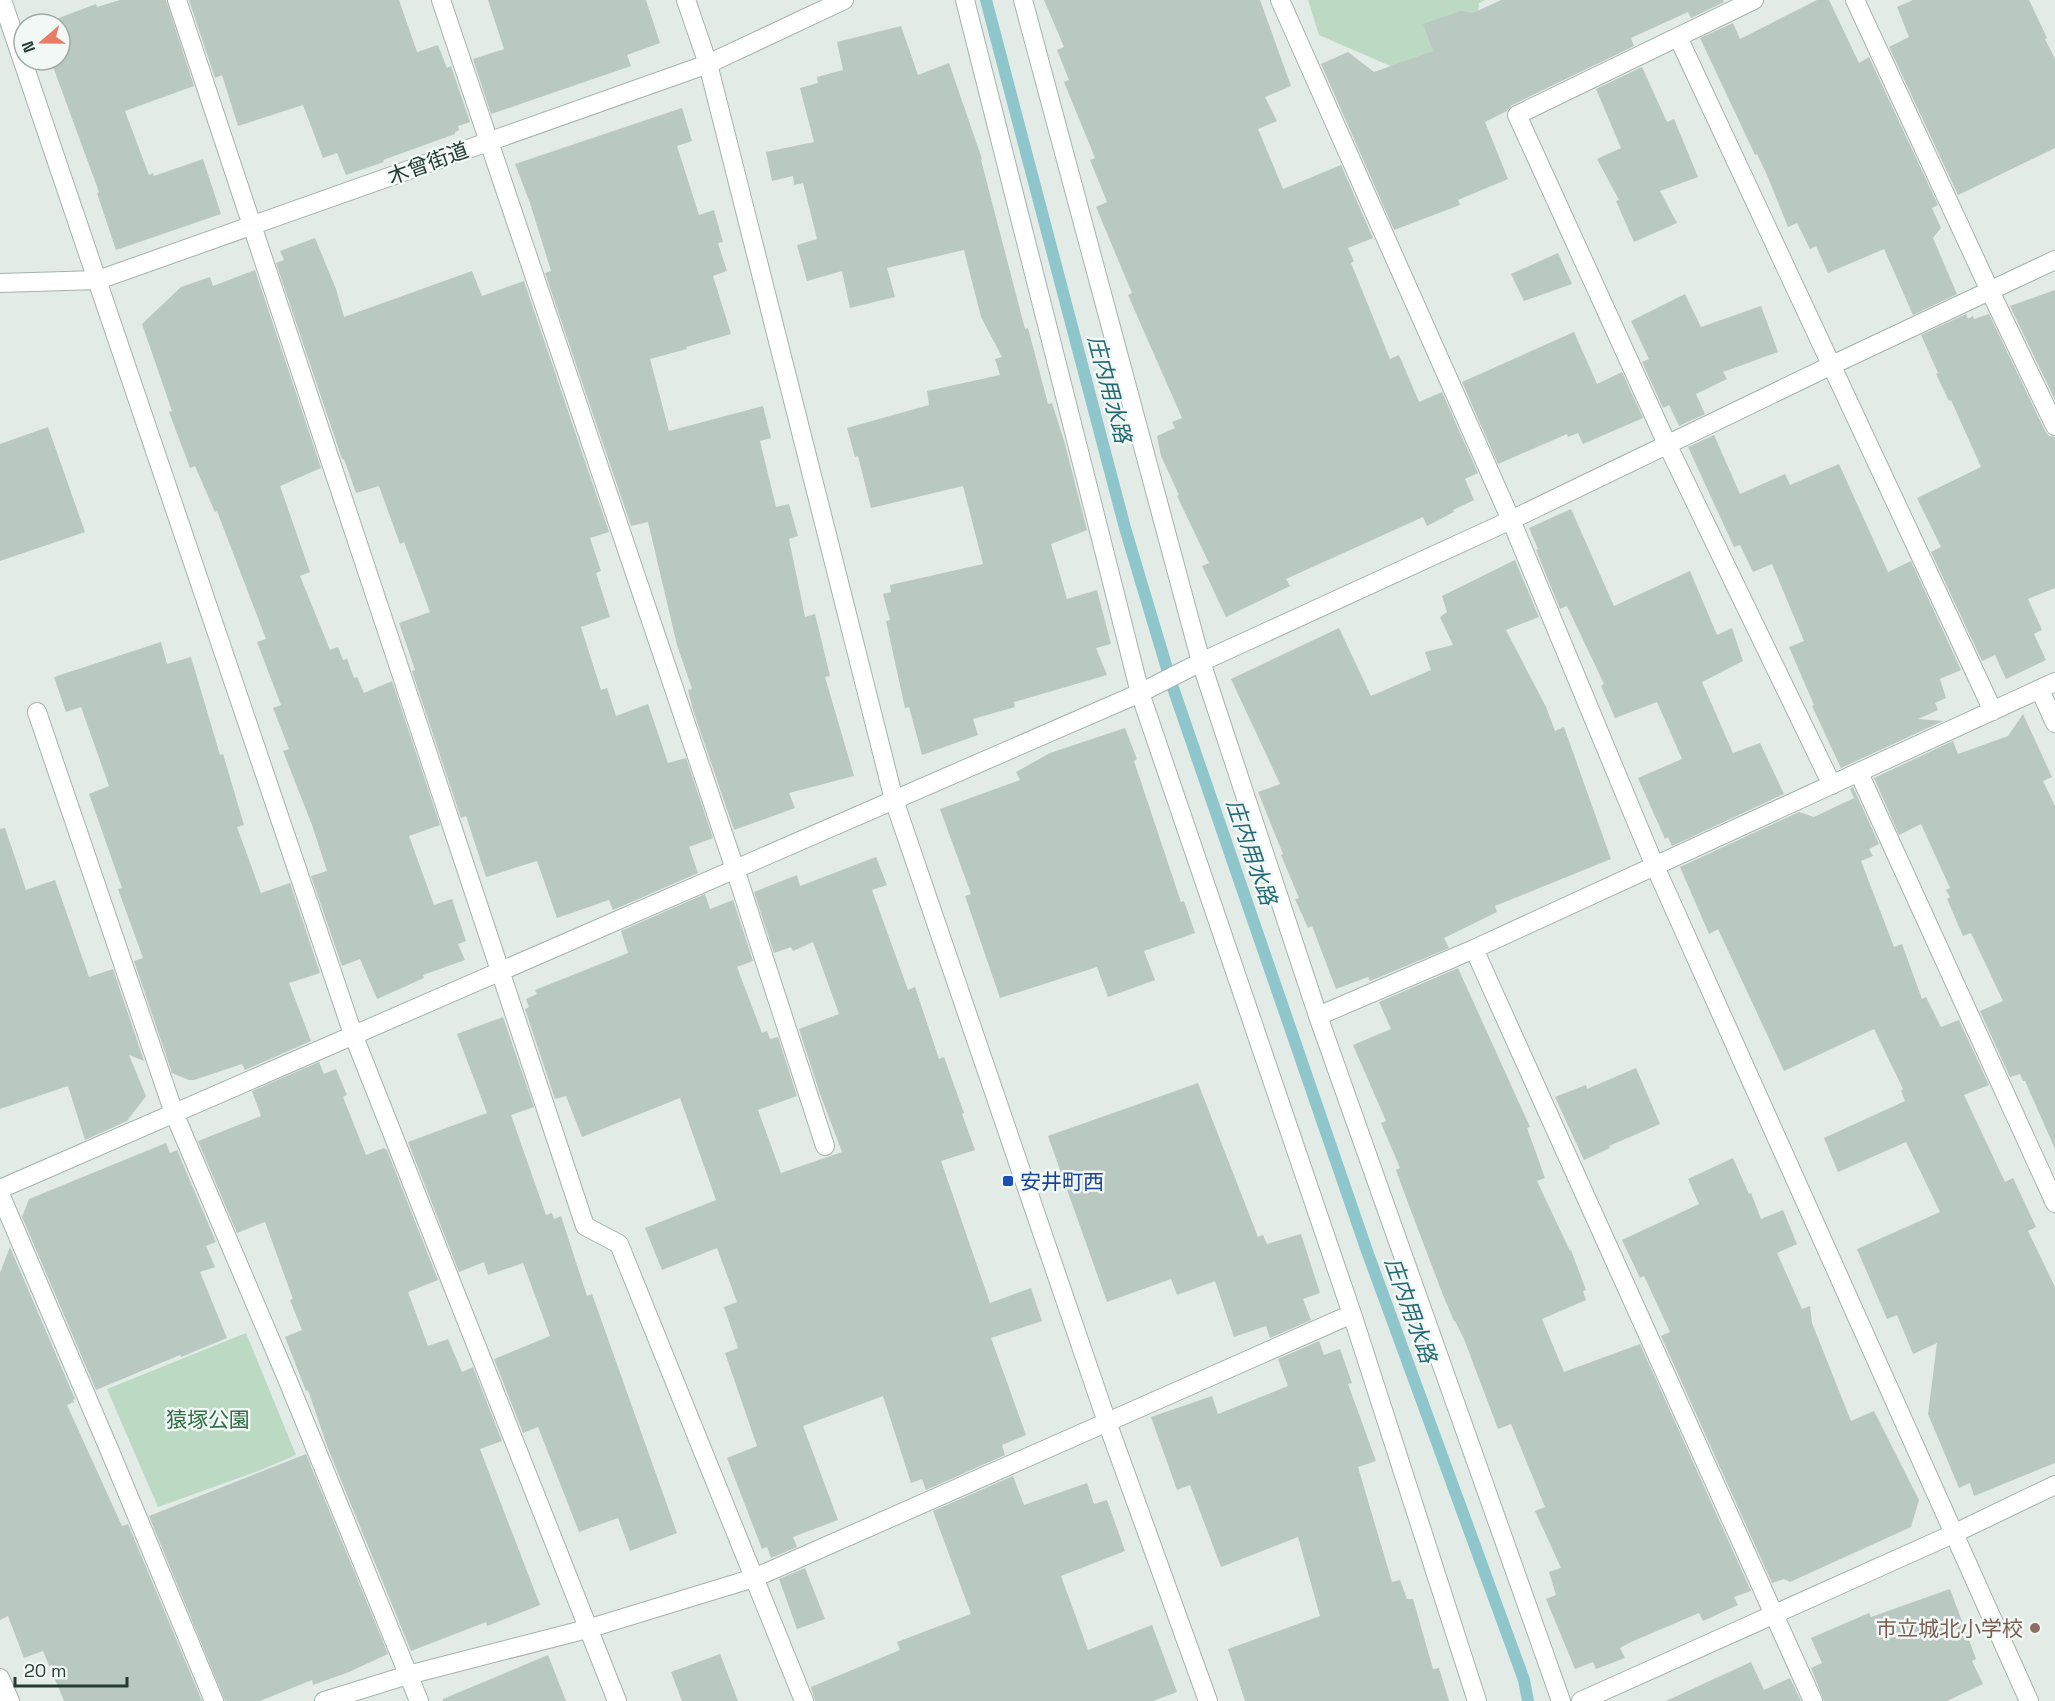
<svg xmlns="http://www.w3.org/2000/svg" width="2055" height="1701" viewBox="0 0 2055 1701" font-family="'Space Grotesk','Noto Sans JP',sans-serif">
<rect width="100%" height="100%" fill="#e2ebe6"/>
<path fill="#bcdac3" d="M1308 0H1485L1479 3 1466 99 1319 35Z
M246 1333 296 1455 258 1471 158 1507 107 1389Z"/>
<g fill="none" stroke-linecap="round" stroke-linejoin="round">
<path stroke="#8ec6cc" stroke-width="12" d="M986 0 1125 528 1171 682 1367 1251 1524 1680 1528 1701"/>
</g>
<path fill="#bac8c2" d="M120 0H166L194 86 125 111 149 175 153 173 154 176 203 159 221 214 116 250 97 193 99 192 52 64 47 66 44 60H60V24H43L96 4 97 7Z
M189 0H399L417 52 438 45 447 68 451 66 470 122 458 126 459 130 455 132V134L383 160 384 162 346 175 337 153 323 158 303 105 238 126 222 75 215 78Z
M488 0H646L660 43 627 55 631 66 491 114 473 59 504 49Z
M1044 0H1260L1291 86 1265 97 1277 121 1258 129 1283 189 1341 165 1373 238 1348 248 1354 261 1351 263 1390 359 1399 355 1419 402 1442 392 1478 473 1465 479 1474 500 1453 510 1454 512 1427 526 1423 517 1286 579 1290 586 1226 617 1202 566 1209 563 1177 496 1179 495 1161 456 1157 436 1175 428 1172 422 1182 418 1128 295 1132 293 1096 207 1107 202 1090 160 1095 158 1064 82 1069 80 1057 50 1064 47Z
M1501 0H1723L1724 2 1691 18 1688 12 1631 38 1634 46 1512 105 1507 111 1485 122 1508 179 1458 200 1460 205 1394 230 1321 64 1348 52 1374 72 1433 51 1423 24 1461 11 1473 13Z
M1817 0H1829L1859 63 1869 57 1938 205 1932 208 1941 228 1933 238 1957 294 1913 315 1884 249 1828 273 1816 246 1810 249 1797 223 1788 227 1767 175 1757 154 1755 155 1700 38 1733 23 1740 39Z
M1913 0H2029L2047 38 2045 39 2055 59V148L1958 195 1889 47 1909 37 1897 7Z
M901 26 918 75 949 63 982 159 981 160 1025 329 1028 328 1048 404 1052 403 1065 444 1087 530 1051 544 1067 599 1097 590 1111 644 1096 648 1107 675 1014 702 1015 707 973 719 978 735 922 755 909 707 905 708 886 621 890 620 883 594 891 592 890 585 983 564 963 486 871 508 858 456 855 457 847 428 929 405 927 391 1000 375 995 359 1002 357 981 317 964 250 887 268 895 297 850 308 842 271 807 281 797 245 817 239 803 183 794 185 793 176 772 181 766 152 814 142 800 88 818 83 817 77 843 70 837 42Z
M1642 67 1667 122 1674 119 1698 177 1660 191 1677 223 1634 242 1616 201 1619 200 1597 159 1621 148 1596 89Z
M682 108 692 141 677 146 699 215 714 210 723 242 718 243 727 271 713 276 731 334 686 347 687 349 650 359 669 431 763 406 771 438 760 441 776 507 789 504 798 536 789 539 805 617 815 614 830 676 825 677 854 776 789 793 795 808 734 830 693 710 688 690 692 689 677 645 648 522 631 526 545 273 551 271 530 203 515 164Z
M315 238 336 289 344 317 472 271 482 296 524 281 609 532 590 538 601 571 596 573 610 617 581 627 601 690 607 688 616 716 648 704 668 763 686 758 713 838 689 847 698 873 613 910 609 900 557 918 537 861 486 877 466 816 461 818 412 671 415 670 399 623 430 612 404 542 400 544 379 486 356 493 344 459H342L276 263 284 260 280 251Z
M1558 253 1572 284 1524 301 1511 274Z
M255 270 321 468 280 486 310 572 300 576 330 650 338 647 343 660 347 659 354 678 357 677 364 693 392 681 440 825 409 836 434 905 452 899 466 941 458 944 465 960 423 975 424 978 377 999 360 959 342 966 311 876 327 871 312 825 283 751 289 749 273 708 281 705 257 642 266 639 217 511 215 512 195 466 190 468 169 412 172 411 142 324 181 287 210 277 213 286Z
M2055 290V400L2010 306Z
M1685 294 1701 327 1761 306 1778 352 1723 372 1727 379 1696 394 1705 414 1679 426 1669 405 1663 408 1642 362 1649 359 1631 321Z
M1966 314 1968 319 1973 316 1974 319 1989 314 2045 431 2049 436 2055 437V588L2028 599 2042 630 2034 634 2046 660 2006 679 1995 655 1982 661 1931 552 1941 547 1917 498 1981 467 1951 400 1949 401 1936 374 1938 373 1921 335Z
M1574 332 1597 384 1622 372 1643 418 1583 444 1578 433 1568 437 1567 434 1498 464 1462 382Z
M48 427 85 532 0 561V444Z
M1714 435 1740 494 1785 474 1790 485 1839 464 1888 572 1911 561 1961 670 1940 679 1946 698 1935 703 1938 710 1918 719 1943 721 1841 768 1812 706 1814 705 1789 647 1804 641 1772 564 1753 572 1740 545 1734 547 1688 447Z
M1571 509 1614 606 1690 571 1717 635 1732 628 1743 661 1702 682 1733 753 1760 743 1784 794 1672 846 1668 837 1665 839 1638 778 1682 759 1657 702 1615 718 1601 686 1604 684 1567 606 1560 609 1536 550 1538 549 1529 528Z
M1515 560 1539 617 1506 630 1546 707 1555 731 1564 727 1611 859 1495 906 1497 912 1444 938 1449 948 1370 981 1368 977 1336 989 1312 926 1308 928 1295 899 1299 898 1281 855 1283 854 1258 792 1280 784 1231 679 1339 628 1371 696 1431 670 1425 652 1453 645 1440 617 1447 612 1442 596Z
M161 642 167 664 191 657 220 755 223 754 244 825 237 827 261 893 290 883 320 973 289 983 311 1041 245 1070 242 1064 194 1080H189L172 1073 134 961 143 958 118 889 122 888 89 794 109 786 81 707 66 712 54 677Z
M2023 714 2052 777 2043 781 2055 806V1149L2025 1081H2023L2020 1074 2010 1077 1980 1011 2003 1001 1971 933 1963 936 1947 899 1950 897 1946 890 1950 888 1921 824 1899 835 1874 778 1953 741 1958 754 2008 736Z
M1125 728 1137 759 1134 761 1181 902 1184 901 1195 933 1144 951 1155 980 1108 997 1097 967 1000 998 965 896 971 894 940 809 1020 780 1016 772 1050 753Z
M1853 787 1879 844 1869 849 1873 856 1861 861 1894 947 1902 944 1922 999 1926 997 1941 1027 1959 1020 1989 1085 1964 1095 2005 1182 2013 1178 2036 1227 2028 1231 2055 1287V1463L1974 1496 1970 1483 1959 1488 1928 1414 1937 1343 1913 1354 1897 1315 1887 1319 1857 1249 1940 1212 1906 1142 1838 1172 1824 1138 1905 1101 1901 1091 1903 1089 1874 1029 1784 1071 1718 929 1709 934 1680 867 1799 812 1814 817 1854 798 1850 789Z
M5 828 26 890 55 880 89 977 113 969 144 1061 129 1055 146 1096 127 1121 85 1140 68 1086 0 1109V829Z
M876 857 887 885 872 890 908 990 915 987 939 1059 944 1057 964 1113 962 1114 975 1150 941 1161 990 1303 1031 1288 1042 1321 991 1338 1026 1435 1002 1445 1005 1455 926 1490 922 1479 911 1483 883 1396 803 1426 838 1520 793 1537 797 1547 771 1558 767 1547 762 1549 727 1458 757 1446 725 1353 738 1348 724 1307 737 1302 717 1248 662 1270 645 1228 716 1200 680 1098 582 1137 566 1096 555 1099 525 1009 529 1007 526 999 537 994 535 990 628 953 621 931 705 894 710 909 733 900 753 961 737 967 762 1033 767 1031 770 1039 778 1037 797 1096 758 1110 781 1173 842 1152 820 1094 799 1029 839 1014 813 942 793 951 791 947 774 953 754 892 797 875 800 886Z
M1458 968 1530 1127 1527 1128 1545 1178 1537 1181 1570 1251 1571 1250 1586 1290 1583 1291 1586 1300 1542 1319 1564 1372 1640 1344 1751 1591 1734 1597 1738 1605 1703 1621 1699 1613 1631 1642 1620 1648 1625 1658 1596 1669 1593 1662 1575 1669 1546 1599 1556 1595 1549 1572 1561 1568 1535 1511 1545 1507 1511 1424 1498 1429 1464 1339 1455 1321H1454L1443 1295 1408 1203 1396 1170 1400 1168 1381 1123 1386 1121 1353 1045 1391 1029 1379 1002Z
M503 1017 534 1107 511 1115 546 1215 552 1213 554 1219 561 1216 587 1296 592 1294 677 1533 630 1551 618 1518 579 1532 538 1427 523 1433 494 1359 550 1336 523 1263 488 1275 484 1262 459 1272 408 1142 487 1113 457 1034Z
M319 1062 324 1074 336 1069 347 1095 343 1097 366 1155 384 1148 387 1150 438 1280 408 1292 428 1346 448 1339 462 1372 473 1367 502 1441 480 1449 540 1605 487 1626 486 1622 411 1651 327 1446 308 1390 306 1391 285 1337 302 1330 290 1300 293 1299 265 1222 237 1233 198 1141 261 1116 252 1091Z
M1636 1068 1660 1124 1609 1146 1610 1148 1584 1160 1555 1097 1586 1085 1587 1089Z
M1198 1083 1258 1237 1263 1235 1267 1244 1301 1234 1320 1293 1303 1299 1311 1320 1270 1338 1266 1326 1234 1337 1215 1281 1177 1295 1171 1279 1107 1302 1048 1136Z
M166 1143 170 1153 177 1150 216 1242 206 1246 215 1267 200 1272 227 1338 181 1357 180 1355 96 1390 22 1217 29 1199Z
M1733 1158 1749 1194 1751 1193 1761 1219 1783 1210 1797 1244 1777 1253 1802 1309 1810 1306 1812 1323 1851 1421 1874 1411 1919 1500 1911 1527 1790 1582 1784 1579 1772 1583 1661 1336 1670 1332 1644 1276 1640 1278 1622 1240 1699 1204 1688 1179Z
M10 1247 75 1399 73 1400 74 1402 67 1405 122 1526 128 1524 202 1701H64L43 1651 24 1658 8 1616 0 1620V1273Z
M1319 1341 1324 1355 1340 1349 1352 1383 1348 1384 1376 1461 1358 1467 1392 1582 1400 1580 1407 1599H1413L1433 1669 1439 1668 1449 1701H1245L1228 1649 1320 1616 1298 1537 1221 1567 1190 1485 1177 1490 1151 1417 1212 1396 1218 1414 1288 1386 1278 1359Z
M306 1454 388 1654 349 1672 313 1685 312 1680 260 1701H225L149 1516Z
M1013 1476 1024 1505 1087 1483 1094 1504 1107 1500 1125 1551 1061 1576 1088 1650 1152 1625 1177 1692 1153 1701H815L811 1687 900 1650 897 1642 971 1614 933 1511Z
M805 1568 825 1619 797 1629 779 1579Z
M1950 1589 1976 1659 1972 1661 1983 1684 1947 1701H1824L1811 1668 1822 1663 1811 1638 1869 1613 1871 1617Z
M720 1654 738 1701H682L671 1672Z
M548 1655 566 1701H443V1699Z
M1751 1662 1764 1690 1790 1678 1801 1701H1666Z"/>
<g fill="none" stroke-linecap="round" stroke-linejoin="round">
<g stroke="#a5b3ad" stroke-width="20">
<path id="minor" d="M2 0 353 1034 617 1701
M177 0 585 1226 619 1244 804 1701
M441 0 735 869 825 1146
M965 0 1140 693 1352 1314 1477 1701
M1023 0 1201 662 1318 1016 1561 1701
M1280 0 1511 520 1654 864 2029 1701
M1754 0 1517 115 1667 444 1832 785
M1855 0 1990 291 2055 426
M1678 37 1993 711
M0 283 98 280 708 64 844 0
M2040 690 2055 723
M37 712 174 1113 288 1381 419 1701
M1859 773 2055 1203
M1474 949 1813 1701
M1318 1016 1474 949 2055 682
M0 1189 1140 693 1201 662 1511 520 1830 366 2055 260
M0 1194 109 1449 214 1701
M0 1678 10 1701
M324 1701 408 1675 587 1629 754 1578 1352 1314
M1581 1701 1953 1534 2055 1485"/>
</g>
<g stroke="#a5b3ad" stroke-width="20">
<path id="tertiary" d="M686 0 708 64 894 800 1107 1422 1208 1701"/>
</g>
<use href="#minor" stroke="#fff" stroke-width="18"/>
<use href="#tertiary" stroke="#fff" stroke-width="18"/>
</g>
<rect fill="#1a4fb4" stroke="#f2f8f5" stroke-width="2" x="1002" y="1175" width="12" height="12" rx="3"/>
<circle fill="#8d6e63" stroke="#f2f8f5" stroke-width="2" cx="2035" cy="1628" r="6"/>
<g text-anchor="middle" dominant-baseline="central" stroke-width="5" stroke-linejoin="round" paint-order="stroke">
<g font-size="21" fill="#233b33" stroke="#f2f8f5">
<text transform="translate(428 163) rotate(-20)">木曾街道</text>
</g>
<g font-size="21" fill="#164399" stroke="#f2f8f5" text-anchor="start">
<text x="1020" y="1181">安井町西</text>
</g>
<g font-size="21" fill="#316e45" stroke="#f2f8f5">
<text x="208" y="1419">猿塚公園</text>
</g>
<g font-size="21" fill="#785e54" stroke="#f2f8f5" text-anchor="end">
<text x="2023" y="1628">市立城北小学校</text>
</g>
<g font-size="22" font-style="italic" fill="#226972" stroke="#f2f8f5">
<text transform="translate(1110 389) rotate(75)">庄内用水路</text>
<text transform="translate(1252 852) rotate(71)">庄内用水路</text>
<text transform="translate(1411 1310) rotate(70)">庄内用水路</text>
</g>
</g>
<g transform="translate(42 42) rotate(250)"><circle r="28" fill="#f2f8f5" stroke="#9faca7" stroke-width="1.5"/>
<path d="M0-4.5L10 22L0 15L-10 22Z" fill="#e77d64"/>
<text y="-9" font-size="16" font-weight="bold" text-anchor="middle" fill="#233b33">N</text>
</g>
<path d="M15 1677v9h112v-9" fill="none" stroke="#233b33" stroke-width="3"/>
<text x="24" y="1677" font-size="18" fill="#233b33" stroke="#f2f8f5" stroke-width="4.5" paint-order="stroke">20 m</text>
</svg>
